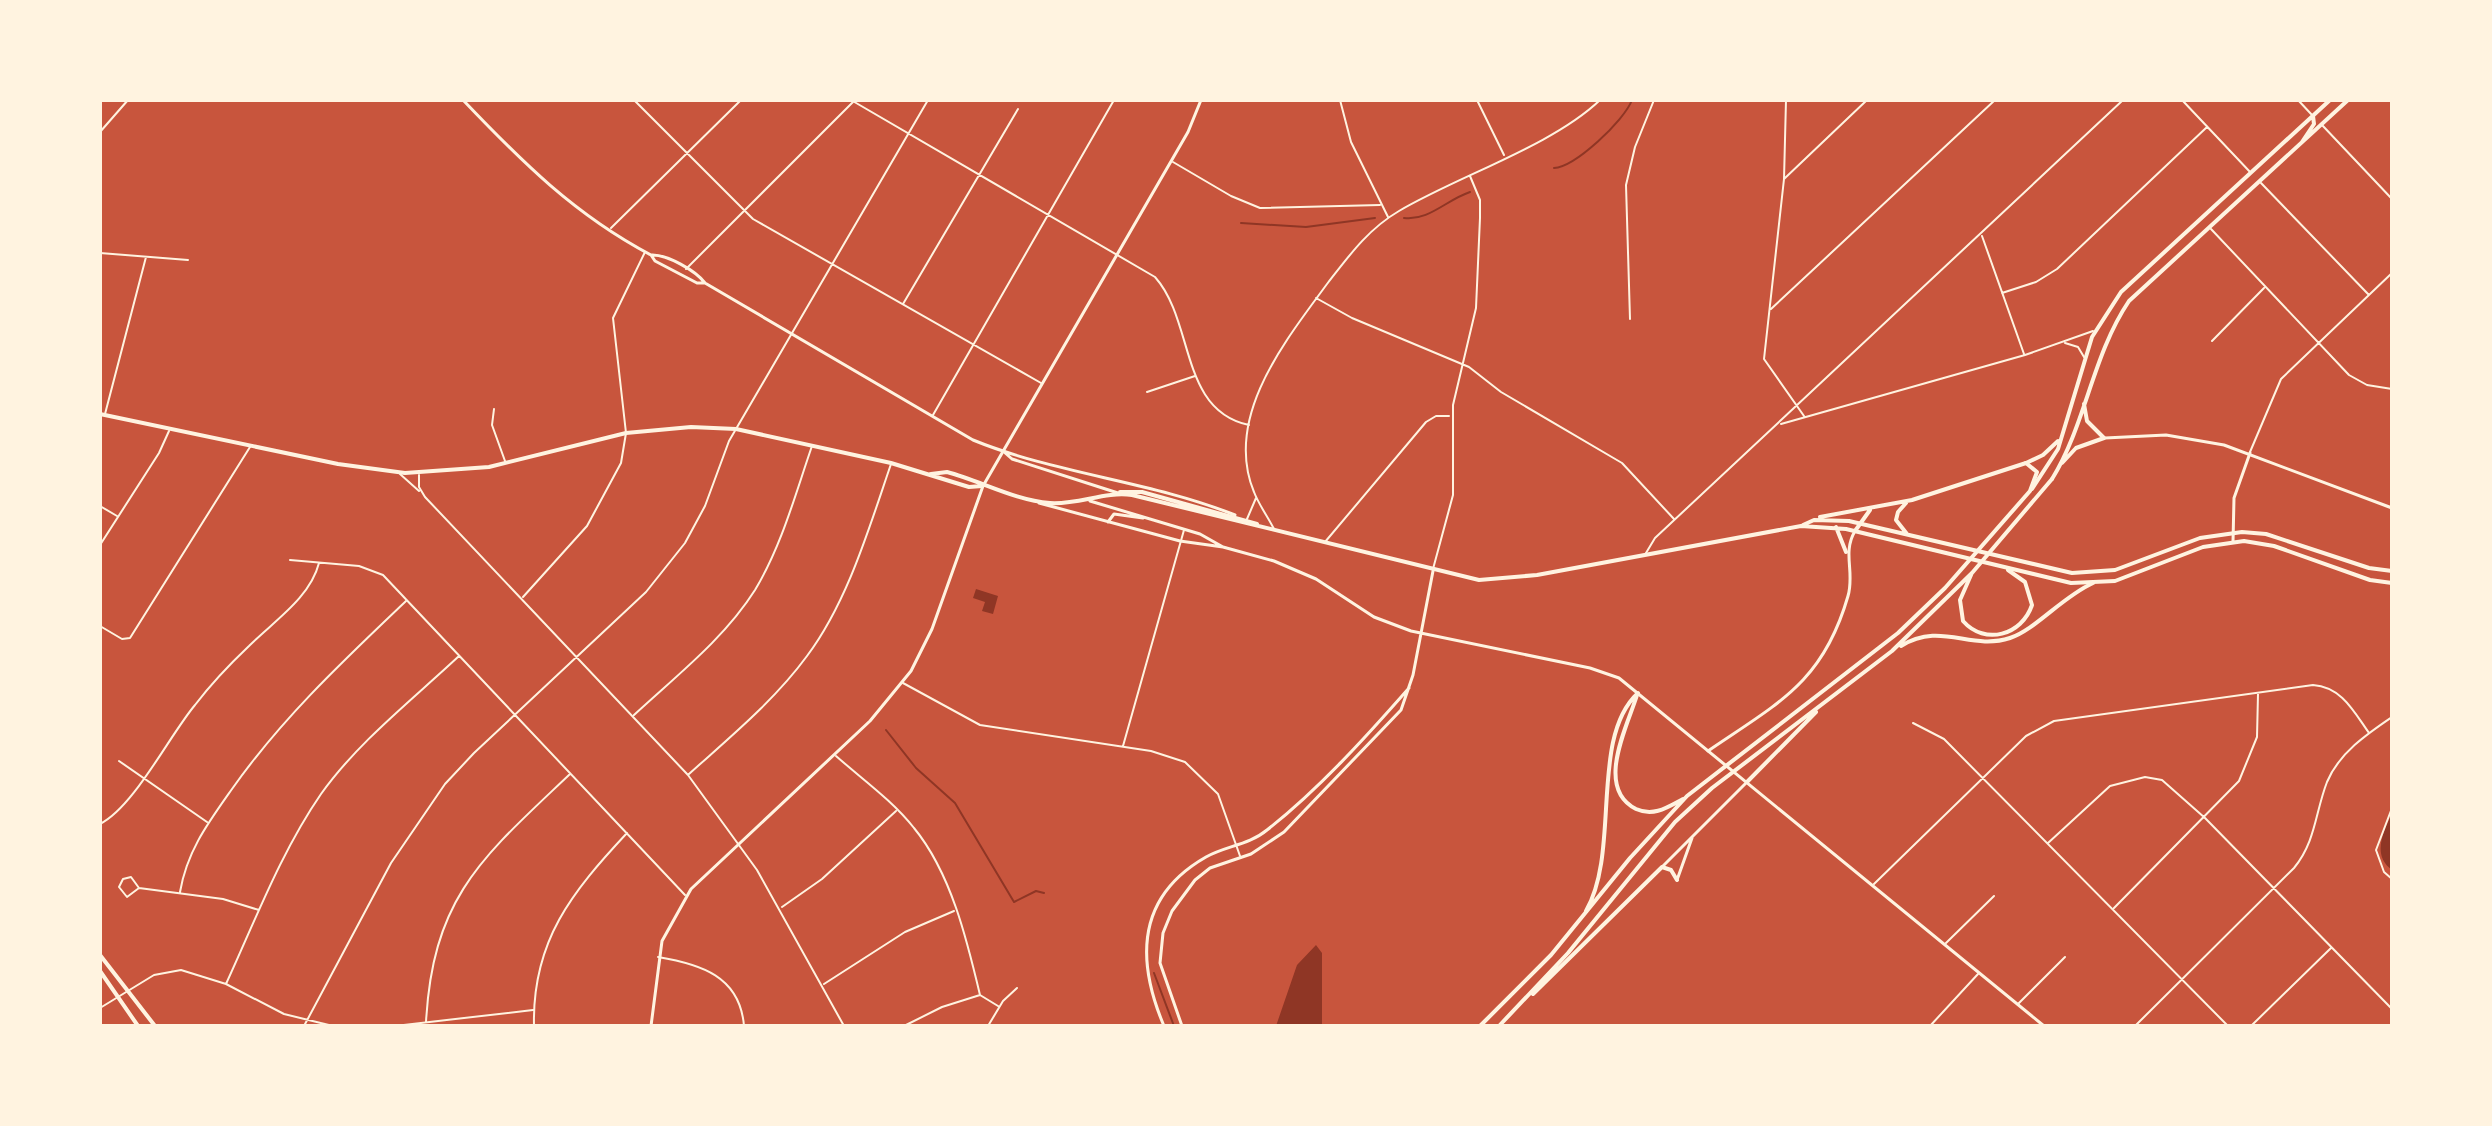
<svg xmlns="http://www.w3.org/2000/svg" width="2492" height="1126" viewBox="0 0 2492 1126" font-family="'IBM Plex Sans',sans-serif">
<rect width="100%" height="100%" fill="#c8553d"/>
<path fill="#8f3625" d="M976 589 998 596 993 614 982 611 985 602 973 598Z
M2392 813V870C2371 855 2384 831 2392 813Z
M1316 945 1322 953V1026H1276L1297 965Z"/>
<g fill="none" stroke-linecap="round" stroke-linejoin="round">
<path stroke="#8f3625" stroke-width="2" d="M1554 168C1575 167 1624 121 1632 100
M1404 218C1429 221 1446 200 1470 192
M1241 223 1306 227 1375 218
M886 730 916 768 955 803 1014 902 1036 891 1044 893
M1154 973 1174 1026"/>
<path stroke="#fff3e0" stroke-width="2" d="M634 100 753 219 1041 383
M851 100 1155 277C1195 322 1179 410 1249 425
M1117 100 1120 101
M1340 100 1351 142 1388 217
M1477 100 1504 155
M1786 100 1784 179 1764 359 1804 416
M2182 100 2251 173
M2298 100 2312 115
M2322 125 2392 199
M100 132 128 100
M1173 162 1231 196 1260 208 1380 205
M1784 179 1867 100
M2261 183 2368 294
M611 228 741 100
M2211 229 2349 375 2367 385 2392 389
M1982 236 2024 354
M100 253 188 260
M686 269 853 102
M2002 293 2036 282 2057 269 2207 127
M1316 298 1352 318 1469 367 1501 392 1622 463 1674 519
M903 304 1018 109
M1771 309 1995 100
M1630 319 1626 185 1635 147 1654 100
M2212 341 2264 288
M2065 343 2078 347 2084 357
M1147 392 1195 376
M494 409 492 425 505 461
M105 414 146 257
M933 415 1114 100
M1781 424 2025 355 2093 331
M2250 452 2281 379 2392 273
M400 474 419 491
M419 475V487L425 497 688 775 757 870 844 1026
M100 506 117 516
M1247 519 1256 498
M1274 529C1268 517 1259 505 1254 492 1223 417 1286 340 1327 284 1348 257 1368 229 1399 211 1458 176 1552 146 1600 100
M1325 542 1426 422 1436 416H1449
M100 545 159 453 169 431
M1646 553 1655 538 2123 100
M290 560 359 566 383 575 685 895
M1433 569 1453 495V405L1476 308 1480 218V200L1470 176
M523 597 587 526 621 463 626 433 613 318 645 252
M100 626 122 639 130 638 250 447
M903 683 980 725 1151 751 1185 762 1218 794 1240 856
M634 715C676 676 724 639 755 590 782 545 795 495 812 446
M1913 723 1944 739 2228 1026
M1123 746 1184 530
M836 756C862 779 893 801 914 828 951 873 967 940 980 995
M119 761 207 822
M689 774C730 737 774 701 807 656 848 601 869 528 891 464
M2392 808 2376 850 2384 872 2392 879
M100 824C134 807 169 736 195 705 211 684 230 664 249 646 274 621 310 598 319 563
M2048 843 2110 786 2145 777 2162 780 2205 818 2392 1009
M1874 884 2026 736 2054 721 2313 685C2342 687 2354 712 2369 733
M139 888 127 897 119 887 123 879 131 877 139 888 223 899 259 910
M180 892C187 851 208 823 232 789 282 718 343 661 406 601
M782 907 822 879 896 811
M2114 908 2239 781 2257 737 2258 694
M1946 943 1994 896
M658 957C700 964 740 976 744 1026
M226 984C255 921 281 852 321 794 358 742 412 700 459 656
M824 984 905 932 954 911
M2018 1004 2065 957
M100 1008 154 975 181 970 226 984 284 1014 333 1026
M426 1022C433 895 484 856 570 774
M304 1026 391 863 445 784 474 753 646 592 685 543 705 506 729 441 928 100
M395 1026 533 1010
M534 1026C532 941 572 892 627 833
M904 1026 942 1007 980 995 998 1006
M988 1026 1003 1001 1017 988
M1930 1026 1978 974
M2135 1026 2294 868C2316 841 2315 813 2327 782 2339 753 2367 734 2392 717
M2251 1026 2331 948"/>
<path stroke="#fff3e0" stroke-width="3" d="M2105 438 2166 435 2224 445 2392 508
M2233 542 2234 498 2250 453
M1708 751C1778 703 1823 683 1848 596 1855 572 1842 553 1855 531
M651 1026 662 941 691 889 870 721 911 671 932 629 983 486 1188 132 1201 100"/>
<path stroke="#fff3e0" stroke-width="3" d="M463 100C521 161 575 215 651 255L655 261 697 283H705
M651 255C667 254 696 271 705 283L973 440C1056 474 1150 481 1235 515
M1003 451 1012 459 1118 493
M1090 501 1200 534 1223 547
M1039 503 1180 541 1223 547 1274 561 1316 579 1374 617 1411 631 1590 668 1619 678 2044 1026
M1108 522 1114 514 1143 518
M1662 867 1747 782
M1677 880 1692 838
M1164 1026C1136 960 1136 897 1206 857 1225 846 1249 845 1267 830 1318 790 1366 737 1409 688
M1182 1026 1160 963 1163 933 1172 911 1195 880 1210 868 1251 854 1284 832 1401 710 1413 675 1433 571"/>
<path stroke="#fff3e0" stroke-width="4" d="M100 414 338 464 405 473 489 467 626 433 691 427 736 429 891 463 969 487 982 486
M931 474 947 472C981 481 1014 500 1050 503 1078 505 1105 491 1132 495L1479 580 1537 575 1801 526 1846 529 2071 583 2115 581 2203 547 2244 541 2274 546 2370 580 2392 583
M1120 492H1142L1257 524
M1906 503 1898 512 1896 520 1907 534
M1820 517 1912 500 2026 463
M1803 525 1814 520 1849 521 2072 573 2115 570 2200 538 2242 532 2266 534 2369 568 2392 571
M1836 527 1846 552
M1855 531 1870 510
M100 955 155 1026
M100 971 138 1026"/>
<path stroke="#fff3e0" stroke-width="4" d="M2302 142 2314 124 2313 116
M2084 404 2087 421 2104 438
M2026 463 2043 455 2058 441
M2062 463 2076 448 2104 438
M2052 479C2086 424 2092 356 2129 301L2348 100
M2032 489 2058 449 2092 337 2121 292 2330 100"/>
<path stroke="#fff3e0" stroke-width="4" d="M1971 575 1960 600 1963 621C1985 646 2022 635 2032 605L2025 582 2008 570
M1901 646C1941 621 1970 651 2010 638 2035 630 2062 597 2093 583
M1637 695C1628 725 1594 788 1636 809 1654 817 1668 807 1683 799
M1747 782 1816 712
M1586 911C1621 850 1589 738 1638 693
M1533 994 1662 867 1671 870 1677 880
M1480 1026 1551 955 1630 858 1687 796 1898 633 1945 588 2030 491 2037 472 2026 463
M1499 1026 1568 953 1675 822 1712 788 1892 651 1972 573 2052 479"/>
</g>
<rect width="2492" height="1126" fill="none" stroke="#fff3e0" stroke-width="204"/>
</svg>
